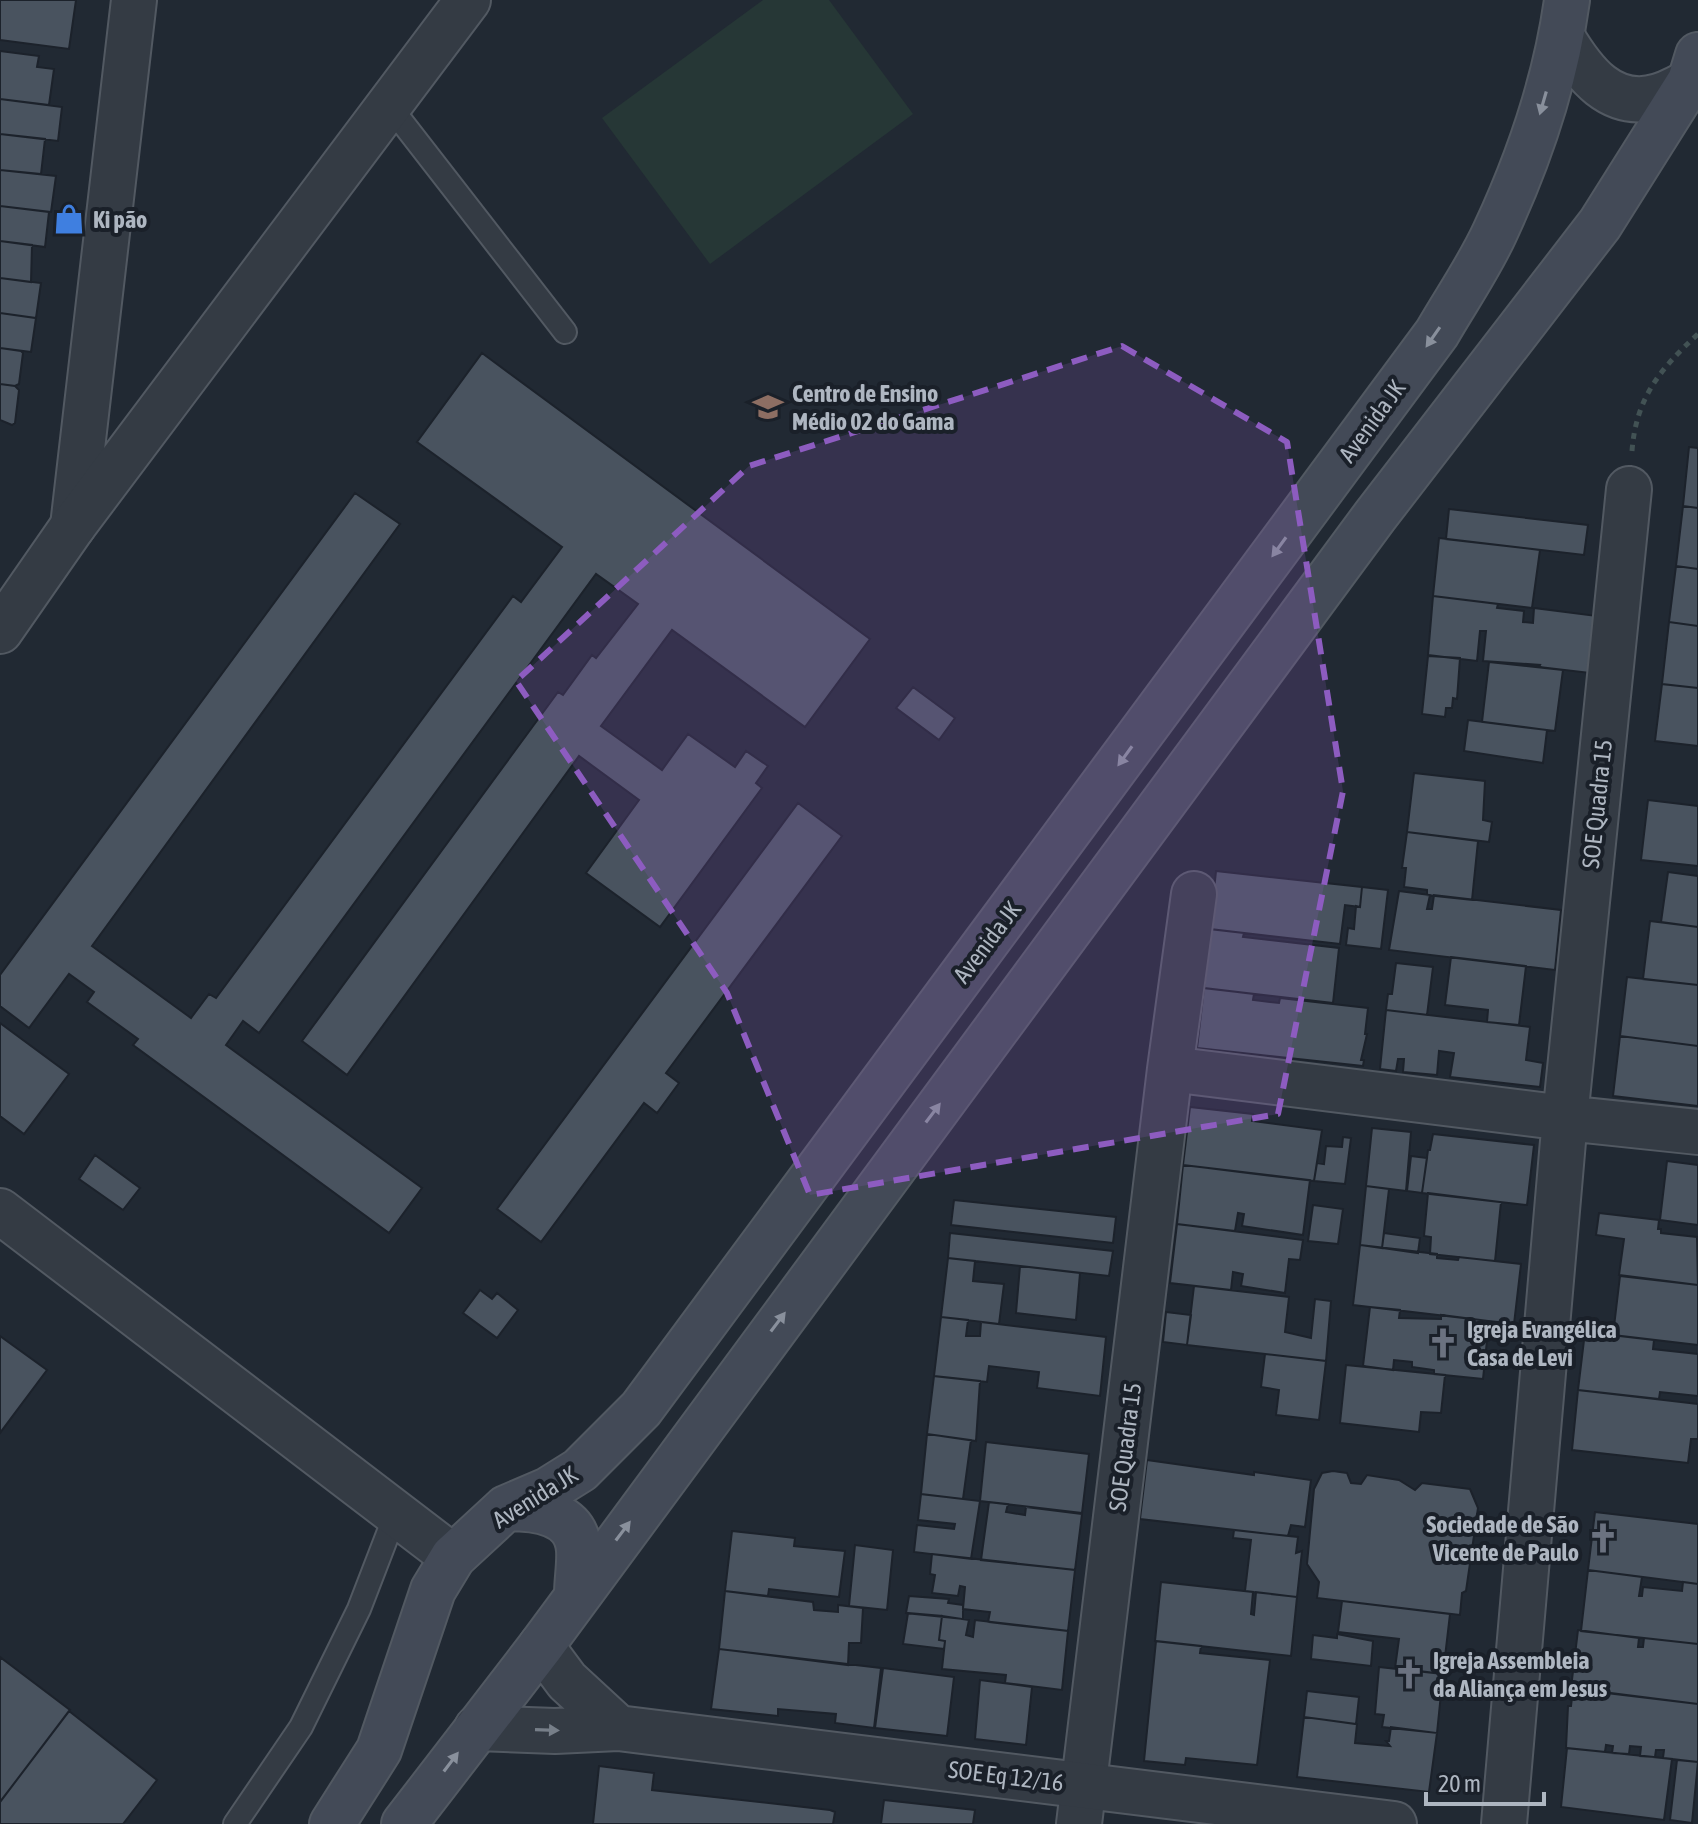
<svg xmlns="http://www.w3.org/2000/svg" width="1698" height="1824" viewBox="0 0 1698 1824" font-family="'Asap Condensed',sans-serif">
<rect width="100%" height="100%" fill="#212933"/>
<path fill="#263736" d="M763 0H829L913 114 710 264 602 118Z"/>
<path fill="#49535f" stroke="#1c222b" stroke-width="2" d="M0 0H76L69 49 0 40Z
M0 51 39 56 37 67 54 69 49 105 0 99Z
M0 99 62 107 58 141 0 134Z
M0 134 45 139 41 174 0 170Z
M0 170 56 176 51 212 0 206Z
M0 206 49 212 45 247 0 241Z
M0 241 32 245 31 282 0 278Z
M0 278 41 283 36 318 0 313Z
M0 313 36 318 31 352 0 348Z
M0 348 21 351 23 353 19 384 15 386 0 384Z
M482 353 870 639 805 727 672 630 601 726 662 770 688 734 735 767 746 751 768 766 756 783 762 788 660 927 586 873 639 800 579 756 347 1075 302 1041 558 692 563 695 592 655 596 658 638 604 596 574 259 1033 243 1021 226 1045 422 1188 389 1233 133 1045 138 1039 87 1002 94 992 69 974 29 1028 0 1006V975L355 493 400 524 92 946 191 1018 209 994 216 998 513 596 521 602 562 547 417 442Z
M0 384 15 386 19 390 15 423 12 425 0 420Z
M1689 447 1698 448V508L1683 506Z
M1683 506 1698 508V569L1676 566Z
M1449 509 1588 525 1584 555 1446 539Z
M1439 538 1540 550 1532 608 1433 596Z
M1676 566 1698 569V626L1669 622Z
M1433 596 1498 604 1497 608 1524 611 1523 622 1533 623 1534 608 1597 616 1590 673 1539 667 1540 665 1483 661 1486 631H1480L1477 661 1428 655Z
M1669 622 1698 626V688L1662 684Z
M1428 656 1460 658 1457 699 1453 698 1452 708H1446L1445 717 1422 714Z
M1489 662 1563 670 1555 731 1482 722Z
M1662 684 1698 688V746L1655 741Z
M913 687 955 718 939 740 896 708Z
M1468 720 1547 730 1543 763 1464 751Z
M1414 773 1485 781 1483 820 1492 822 1489 842 1407 832Z
M1648 800 1698 806V866L1641 860Z
M798 803 842 836 666 1073 679 1083 657 1113 644 1103 541 1242 497 1209Z
M1407 832 1478 841 1472 900 1427 895V890L1404 887 1406 868H1402Z
M1216 871 1362 887 1360 907 1345 905 1340 944 1210 929Z
M1668 872 1698 876V927L1661 922Z
M1362 887 1388 890 1381 949 1346 945 1348 928 1354 929 1356 906 1360 907Z
M1399 891 1430 895 1427 909H1432L1434 895 1561 910 1555 970 1389 950Z
M1650 921 1698 927V985L1643 979Z
M1210 929 1244 933 1243 937 1339 948 1333 1003 1204 988Z
M1451 957 1526 966 1519 1025 1487 1022 1488 1010 1445 1005Z
M1396 963 1433 967 1427 1015 1386 1010 1388 994H1392Z
M1627 977 1698 985V1046L1620 1036Z
M1204 988 1254 994 1253 1000 1279 1003 1280 998 1368 1008 1365 1034H1367L1361 1060H1364L1363 1066 1197 1048Z
M1386 1010 1530 1027 1526 1060 1543 1063 1540 1087 1450 1077 1454 1053 1439 1051 1437 1075 1403 1072 1404 1059H1398L1396 1071 1380 1069Z
M0 1023 69 1074 24 1134 0 1116Z
M1620 1036 1698 1046V1106L1613 1096Z
M1190 1107 1253 1114 1252 1121 1322 1130 1314 1181 1183 1165Z
M1372 1128 1411 1132 1406 1191 1366 1186Z
M1433 1134 1534 1145 1527 1205 1422 1193 1428 1150H1430Z
M1343 1137 1351 1138 1345 1184 1314 1181 1317 1163 1324 1164 1326 1146 1342 1147Z
M95 1155 140 1188 123 1210 79 1179Z
M1411 1156 1427 1158 1422 1193 1407 1191Z
M1667 1161 1698 1165V1225L1660 1220Z
M1183 1165 1310 1180 1303 1235 1242 1226 1244 1214 1238 1213 1235 1231 1177 1224Z
M1366 1186 1389 1189 1382 1248 1360 1245Z
M1428 1193 1501 1202 1495 1261 1430 1254 1431 1237 1424 1236Z
M954 1200 1116 1217 1113 1243 951 1225Z
M1313 1205 1343 1209 1338 1244 1308 1241Z
M1599 1213 1659 1220 1658 1229H1661V1233L1697 1237 1698 1285 1619 1275 1624 1239 1596 1235Z
M1177 1224 1303 1240 1300 1260 1289 1259 1285 1293 1241 1286 1243 1274 1233 1272 1231 1290 1170 1283Z
M950 1233 1113 1251 1109 1276 948 1258Z
M1384 1233 1420 1238 1418 1253 1382 1248Z
M1360 1245 1437 1254V1258L1458 1260 1459 1257 1521 1264 1514 1324 1353 1305Z
M948 1258 975 1261 973 1281 1004 1284 999 1324 941 1317Z
M1020 1266 1080 1273 1076 1320 1016 1313Z
M1620 1276 1698 1285V1345L1613 1335Z
M1194 1286 1289 1297 1285 1332 1311 1338 1315 1299 1331 1301 1326 1361 1187 1345Z
M480 1290 492 1299 497 1293 518 1310 497 1338 463 1313Z
M1370 1307 1400 1310 1399 1318 1441 1319V1315L1489 1321 1483 1379 1434 1374V1370L1412 1367V1362L1394 1360 1393 1370 1363 1366Z
M1166 1312 1191 1315 1187 1345 1163 1342Z
M941 1317 968 1320 966 1336H980L981 1322 1106 1337 1100 1396 1037 1388 1039 1372 989 1366 987 1382 934 1376Z
M1585 1332 1654 1340 1653 1349 1698 1354V1396L1660 1392 1659 1399 1578 1390Z
M0 1336 47 1370 0 1433Z
M1265 1354 1326 1361 1319 1420 1276 1415 1279 1390 1261 1387Z
M1346 1365 1445 1375 1441 1413 1421 1412 1419 1432 1340 1423Z
M934 1376 980 1381 976 1441 927 1434Z
M1578 1390 1698 1404V1439H1691L1688 1463 1572 1450Z
M927 1434 971 1440 963 1499 921 1494Z
M986 1442 1089 1454 1082 1513 980 1501Z
M1147 1460 1254 1475V1472L1311 1480 1305 1527 1291 1525 1288 1536 1140 1519Z
M1333 1471 1347 1473 1351 1483 1361 1484 1367 1475 1399 1480 1415 1490 1422 1483 1470 1489 1478 1508 1466 1591 1462 1593 1460 1615 1317 1598 1319 1582 1307 1564 1314 1489 1322 1473Z
M921 1494 980 1501 971 1559 914 1552 917 1525 954 1529 955 1524 918 1520Z
M989 1502 1008 1504 1006 1512 1025 1515 1026 1507 1082 1514 1075 1570 981 1560Z
M1595 1512 1698 1524V1584L1588 1570Z
M1234 1530 1298 1537 1296 1553 1302 1551 1297 1597 1245 1591 1251 1540 1233 1538Z
M732 1531 795 1538 794 1546 845 1551 839 1597 769 1589 768 1596 725 1591Z
M855 1545 893 1550 887 1610 849 1606Z
M932 1554 1075 1570 1068 1631 988 1622 990 1612 963 1609 965 1587 960 1586 958 1596 932 1593 935 1575 930 1574Z
M1588 1570 1642 1577 1639 1596H1642L1643 1587 1682 1591 1683 1582 1698 1584V1644L1581 1631Z
M1161 1582 1253 1592 1251 1614 1254 1615 1256 1592 1297 1597 1291 1656 1155 1641Z
M725 1591 813 1602 814 1610 838 1612V1605L863 1608 861 1643H849L848 1665 719 1649Z
M909 1596 949 1599 948 1603 963 1605V1619L906 1613Z
M1342 1601 1450 1614 1443 1674 1395 1668 1399 1639 1338 1632Z
M908 1613 942 1616 939 1640 945 1641 944 1649 903 1644Z
M942 1616 969 1620 966 1635 973 1637 975 1620 1068 1631 1062 1690 1005 1683 1006 1675 942 1669 945 1641 939 1640Z
M1578 1630 1639 1638 1638 1647H1643L1644 1638 1698 1644V1704L1571 1688Z
M1337 1634 1373 1641 1371 1666 1311 1659 1313 1635 1337 1638Z
M1156 1641 1201 1646 1200 1653 1270 1660 1257 1765 1186 1758 1185 1765 1144 1761Z
M719 1649 881 1668 874 1728 835 1723 836 1714 778 1709V1716L711 1709Z
M0 1657 70 1710 0 1802Z
M1379 1667 1443 1674 1437 1733 1382 1727 1384 1715 1375 1714Z
M883 1668 954 1677 947 1736 875 1728Z
M980 1680 1032 1687 1026 1745 975 1739Z
M1573 1689 1698 1704V1762L1663 1758 1664 1750H1656L1655 1757 1640 1756 1641 1747 1630 1746 1629 1754 1612 1753 1613 1746 1606 1745 1605 1752 1566 1748 1568 1706H1571Z
M1307 1691 1359 1697 1356 1724 1304 1717Z
M69 1711 157 1780 123 1824H0V1802Z
M1304 1717 1357 1724 1355 1743 1390 1746 1386 1741H1389L1391 1727 1437 1733 1429 1792 1297 1777Z
M1567 1748 1672 1759 1664 1820 1561 1807Z
M1677 1760 1698 1762 1692 1823 1670 1820Z
M599 1766 654 1773 652 1790 830 1810 835 1812 833 1824H593Z
M884 1800 975 1810 973 1824H881Z"/>
<g fill="none" stroke-linecap="round" stroke-linejoin="round">
<g stroke="#525962" stroke-width="26">
<path id="service" d="M388 104 565 332
M235 1824 301 1727 359 1609 396 1513"/>
</g>
<g stroke="#525962" stroke-width="48">
<path id="minor" d="M1562 37C1583 72 1611 111 1659 96 1672 92 1686 84 1698 77
M73 526 134 0
M1170 1069 1565 1118 1698 1132
M0 1211 453 1557
M1079 1824 1170 1069 1194 894
M1504 1824 1565 1118 1629 489"/>
</g>
<g stroke="#525962" stroke-width="48">
<path id="tertiary" d="M0 631 73 526 468 0
M541 1646 567 1681 618 1728
M477 1728 555 1731 618 1728 1394 1824"/>
</g>
<g stroke="#525962" stroke-width="48">
<path id="secondary" d="M506 1508C536 1508 576 1512 579 1550 580 1565 577 1580 577 1594
M332 1824 379 1750 433 1590 453 1557 506 1508 548 1490 580 1470 641 1409 1437 333C1456 300 1479 267 1495 232 1529 159 1556 80 1567 0
M404 1824 541 1646 1375 516 1600 224 1690 81 1698 55"/>
</g>
<path stroke="#425254" stroke-width="5" stroke-dasharray="6 6" stroke-linecap="butt" d="M1632 451C1636 398 1660 369 1698 334"/>
<use href="#service" stroke="#343b44" stroke-width="22"/>
<use href="#minor" stroke="#343b44" stroke-width="44"/>
<use href="#tertiary" stroke="#343b44" stroke-width="44"/>
<use href="#secondary" stroke="#434a57" stroke-width="44"/>
</g>
<defs><path id="oneway-solid" d="M-6-.8H1V-3.2L6.5 0L1 3.2V.8H-6Z" transform="scale(2)"/></defs>
<g fill="#89909c">
<use href="#oneway-solid" transform="translate(1543 103) rotate(106)"/>
<use href="#oneway-solid" transform="translate(1433 337) rotate(125)"/>
<use href="#oneway-solid" transform="translate(1279 547) rotate(126)"/>
<use href="#oneway-solid" transform="translate(1125 756) rotate(126)"/>
<use href="#oneway-solid" transform="translate(933 1113) rotate(-53)"/>
<use href="#oneway-solid" transform="translate(778 1322) rotate(-53)"/>
<use href="#oneway-solid" transform="translate(623 1531) rotate(-53)"/>
<use href="#oneway-solid" transform="translate(451 1762) rotate(-53)"/>
</g>
<use fill="#777f89" href="#oneway-solid" transform="translate(547 1730) rotate(2)"/>
<path fill="#8d5cc0" fill-opacity="0.2" stroke="#8d5cc0" stroke-width="6" stroke-dasharray="16 10" stroke-linejoin="round" d="M1122 346 1287 442 1343 791 1278 1114 810 1195 727 993 516 681 749 466Z"/>
<defs>
<g id="shop-bare" transform="scale(2.4)"><path d="M-5-2.5h2.3a2.7 3.5 0 0 1 5.4 0H5L5.5 6h-11ZM-1.5-2.5h3a1.5 2.3 0 0 0-3 0Z" fill="#3f7fe0" stroke="#1a2029" stroke-width="2.5" paint-order="stroke"/></g>
<g id="school-bare" transform="scale(2.4)"><path d="M0-5L7-2L0 1L-7-2ZM-4 1L0 2.5L4 1V4Q0 6-4 4Z" fill="#8d6e63" stroke="#1a2029" stroke-width="2.5" paint-order="stroke"/></g>
<g id="church-bare" transform="scale(2.4)"><path d="M-1.2-6h2.4v3.5h3.3v2.4h-3.3V6h-2.4V-.1h-3.3v-2.4h3.3Z" fill="#6b7280" stroke="#1a2029" stroke-width="2.5" paint-order="stroke"/></g>
</defs>
<g fill-rule="evenodd">
<use href="#shop-bare" x="69" y="219"/>
<use href="#school-bare" x="768" y="407"/>
<use href="#church-bare" x="1443" y="1343"/>
<use href="#church-bare" x="1603" y="1538"/>
<use href="#church-bare" x="1409" y="1674"/>
</g>
<g text-anchor="middle" dominant-baseline="central" stroke-width="8" stroke-linejoin="round" paint-order="stroke">
<g font-size="24" font-weight="bold" fill="#aeb6c1" stroke="#1a2029" text-anchor="start">
<text x="93" y="219">Ki pão</text>
<text x="792" y="393">Centro de Ensino<tspan x="792" dy="28">Médio 02 do Gama</tspan></text>
<text x="1467" y="1329">Igreja Evangélica<tspan x="1467" dy="28">Casa de Levi</tspan></text>
<text x="1579" y="1524" text-anchor="end">Sociedade de São<tspan x="1579" dy="28">Vicente de Paulo</tspan></text>
<text x="1433" y="1660">Igreja Assembleia<tspan x="1433" dy="28">da Aliança em Jesus</tspan></text>
</g>
<g font-size="24" fill="#aeb6c1" stroke="#1a2029">
<text transform="translate(1372 421) rotate(-54)">Avenida JK</text>
<text transform="translate(1597 804) rotate(-84)">SOE Quadra 15</text>
<text transform="translate(987 942) rotate(-53)">Avenida JK</text>
<text transform="translate(1125 1447) rotate(-83)">SOE Quadra 15</text>
<text transform="translate(535 1497) rotate(-32)">Avenida JK</text>
<text transform="translate(1006 1776) rotate(7)">SOE Eq 12/16</text>
</g>
</g>
<path d="M1426 1792v12h118v-12" fill="none" stroke="#aeb6c1" stroke-width="4"/>
<text x="1438" y="1792" font-size="24" fill="#aeb6c1" stroke="#1a2029" stroke-width="6" paint-order="stroke">20 m</text>
</svg>
